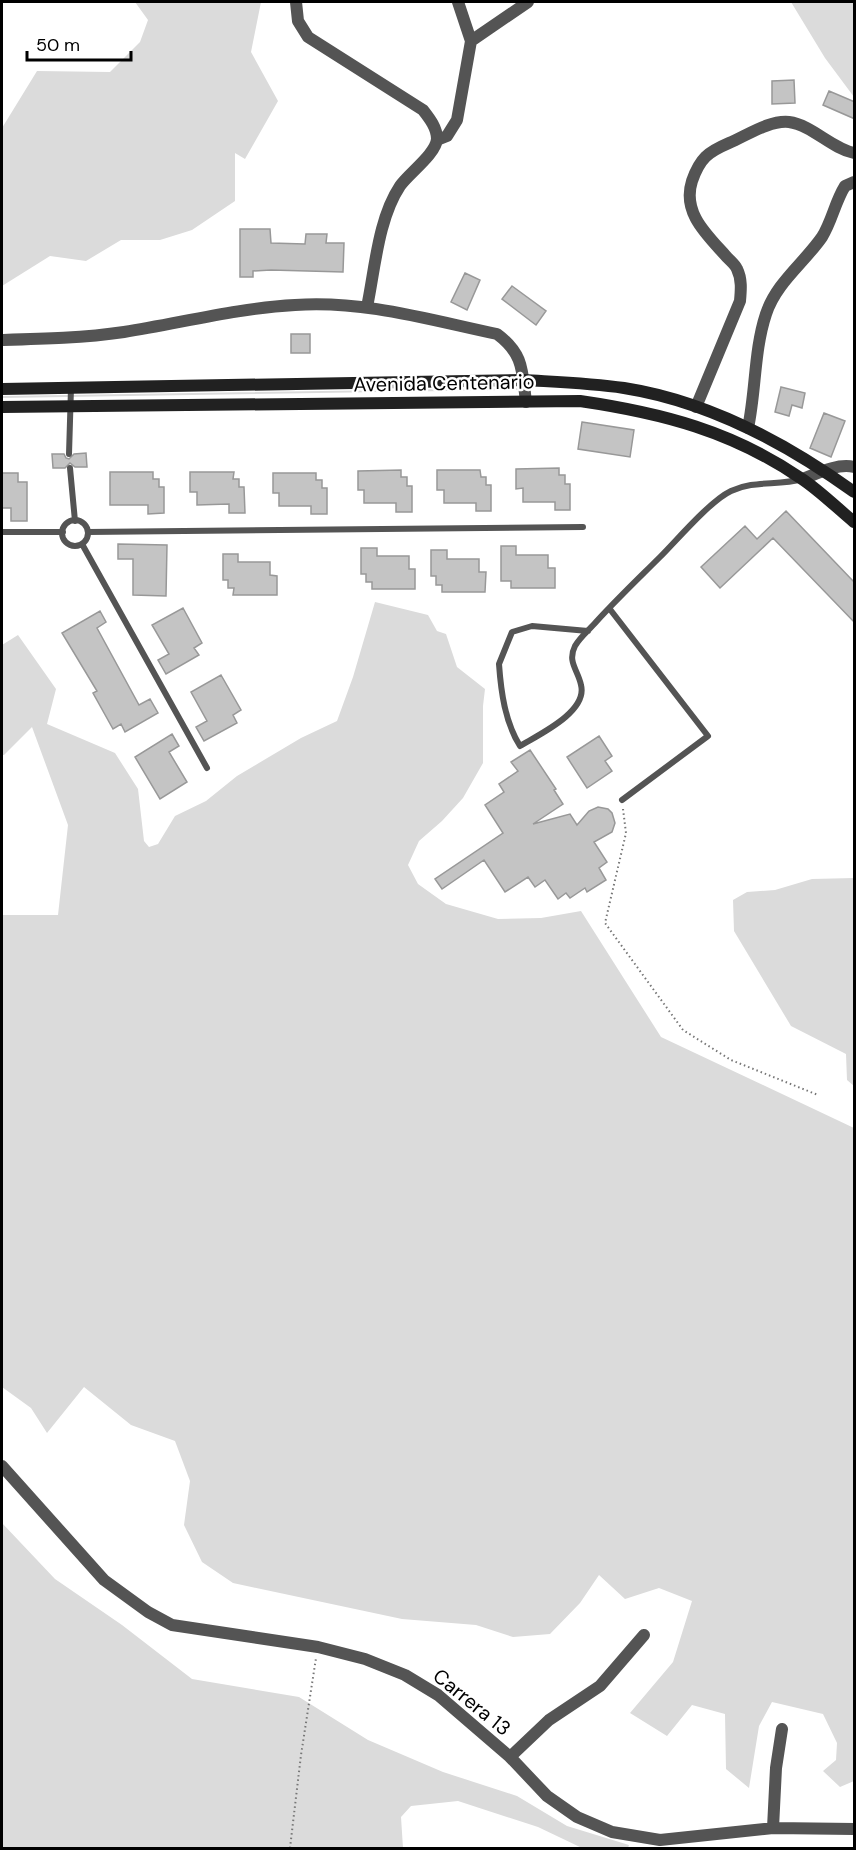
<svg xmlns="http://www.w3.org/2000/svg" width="856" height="1850" viewBox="0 0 856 1850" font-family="'DM Sans',sans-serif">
<rect width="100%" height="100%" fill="#fff"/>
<path fill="#dbdbdb" d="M135 2H261L251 52 278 101 245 159 235 153V201L192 230 160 240H121L86 261 50 256 2 286V128L37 71 110 72 140 42 148 20Z
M791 2H854V97L825 58Z
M519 388 518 390 2 398V396Z
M375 602 428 615 437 631 446 634 457 667 485 689 483 706V763L463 798 442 821 419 841 408 865 418 884 446 904 498 919 541 918 581 911 661 1037 854 1128V1781L840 1787 823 1771 836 1760 837 1743 823 1714 772 1702 759 1726 749 1788 726 1769 725 1714 692 1705 667 1736 630 1713 673 1662 692 1601 659 1588 625 1599 599 1575 580 1603 550 1634 513 1637 476 1625 402 1619 233 1583 202 1562 184 1525 190 1481 175 1441 131 1425 84 1387 47 1433 31 1408 2 1387V915H58L68 825 32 727 4 755H2V645L18 635 56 689 47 724 115 753 138 789 144 841 149 847 158 844 175 816 206 801 237 776 301 738 337 721 353 677Z
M854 878V1086L847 1080 846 1054 791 1026 734 931 733 900 747 892 775 890 812 879Z
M2 1523 55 1579 122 1625 192 1679 299 1697 368 1740 443 1772 517 1796 567 1826 629 1845 628 1848H582L538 1827 458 1801 411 1806 401 1817 403 1848H2Z"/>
<path fill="#c4c4c4" stroke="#989898" stroke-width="1.5" d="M794 80 795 103 772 104V81Z
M829 91 855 102V119L823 105Z
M240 229H270L271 243 305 244 306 234H327L326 243H344L343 272 271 270 253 271V277H240Z
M465 273 480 280 467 310 451 302Z
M512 286 546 311 536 325 502 299Z
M291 334H310V353H291Z
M781 387 805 393 802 408 792 405 789 416 775 412Z
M824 413 845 421 831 457 810 448Z
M582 422 634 430 630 457 578 449Z
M86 453 87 467H75L70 463 65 468H53L52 454H64L66 458 69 459 74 454Z
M559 468V475H565V484H570V510H555V502H523V488L516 489V469Z
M401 470V477H407V486H412V512H396V503H364V490H358V471Z
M437 470H480L481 477H486V485H491V511H476V503H444V490H437Z
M110 472H153V479H159V487H164V513L148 514V505H110Z
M190 472H234L233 479H239V487H244L245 513H229V504L197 505V492H190Z
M2 473H18V482H27V521H11V508H2Z
M273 473H316V480H322V488H327V514H311V506H279V493H273Z
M786 511 855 583V623L773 538 720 588 701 567 745 526 757 539Z
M118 544 167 545 166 596 133 595V559H118Z
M501 546H516V555H548V568H555V588H511V581H501Z
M361 548H377V556H409V569H415V589H372V582H366V574H361Z
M431 550H447V559H479V572H486L485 592H442V585H436V576H431Z
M223 554H238V562H270V575L277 576V595H233L234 588H228V580H223Z
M183 608 202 643 194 648 199 655 166 674 158 660 169 654 152 625Z
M100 611 106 622 97 628 139 705 150 699 158 713 125 732 121 724 113 729 93 693 97 691 62 633Z
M221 675 241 710 233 715 237 723 204 741 196 727 207 721 191 692Z
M172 734 179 746 169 752 187 782 160 799 135 757Z
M599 736 612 756 605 761 612 771 587 788 567 757Z
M530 750 556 789 554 790 563 804 533 824 570 814 577 825 589 811 598 807 608 809 612 813 615 823 612 832 594 842 607 862 599 868 606 880 587 892 585 888 570 898 566 893 558 899 545 880 535 887 528 877 505 892 484 860 442 889 435 879 503 833 485 805 504 792 499 784 518 771 511 762Z"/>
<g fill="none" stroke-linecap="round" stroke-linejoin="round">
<path stroke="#767676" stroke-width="2" stroke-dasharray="1.5 3" stroke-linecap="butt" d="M623 809 626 833 605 923 683 1030 731 1060 818 1095
M290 1848 301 1755 316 1658"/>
<path stroke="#545454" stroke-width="6" d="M69 454 71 388
M70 468 75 521
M62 533a13 13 0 1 1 26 0a13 13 0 1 1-26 0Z
M2 532H63
M88 532 583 527
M82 544 207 768
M609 608 708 736 622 800
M588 631 532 626 512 632 499 664C501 692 505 722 520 746 538 735 588 712 581 685 578 670 567 662 575 646 580 637 589 630 596 622 617 599 639 578 660 557 678 539 710 501 731 491 754 480 778 486 802 479"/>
<path stroke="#545454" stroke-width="12" d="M296 2 298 21 308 37 423 110C430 119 437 128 437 139 436 154 408 174 400 186 378 219 375 269 367 307
M471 41 528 2
M437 140 447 136 457 120 471 41 458 2
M2 340C42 339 84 338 124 332 181 323 238 308 295 305 363 300 430 320 497 334 524 354 522 371 526 402
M696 407 740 301C741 290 742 279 737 269 735 264 729 260 725 255 706 234 682 212 692 181 700 158 708 152 729 143 746 136 769 120 789 122 812 125 831 148 854 153
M748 428C756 390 754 350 766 314 776 283 804 263 822 237 832 221 835 202 845 186L854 182
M803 479C818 473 838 463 854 467
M2 1466 104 1580 148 1612 172 1625 318 1647 365 1659 405 1675 438 1695 510 1757 547 1796 577 1817 612 1832 660 1840 773 1828 854 1829
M510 1757 549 1720 600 1686 644 1635
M773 1828 776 1768 782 1729"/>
<path stroke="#212121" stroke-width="12" d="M2 389 524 380C557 382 590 383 624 388 707 401 786 443 854 492
M2 407 580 401C662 413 732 431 802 479 820 491 837 508 854 522"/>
</g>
<g text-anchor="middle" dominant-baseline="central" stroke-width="5" stroke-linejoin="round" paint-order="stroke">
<g font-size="20" fill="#000" stroke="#fff">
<text transform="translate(444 383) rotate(-1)">Avenida Centenario</text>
<text transform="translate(472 1702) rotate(39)">Carrera 13</text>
</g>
</g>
<rect width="856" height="1850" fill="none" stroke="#000000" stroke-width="6"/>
<path d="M27 51v9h104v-9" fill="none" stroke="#000000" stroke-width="3"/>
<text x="36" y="51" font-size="18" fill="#000000" stroke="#ffffff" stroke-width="4.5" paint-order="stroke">50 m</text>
</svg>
